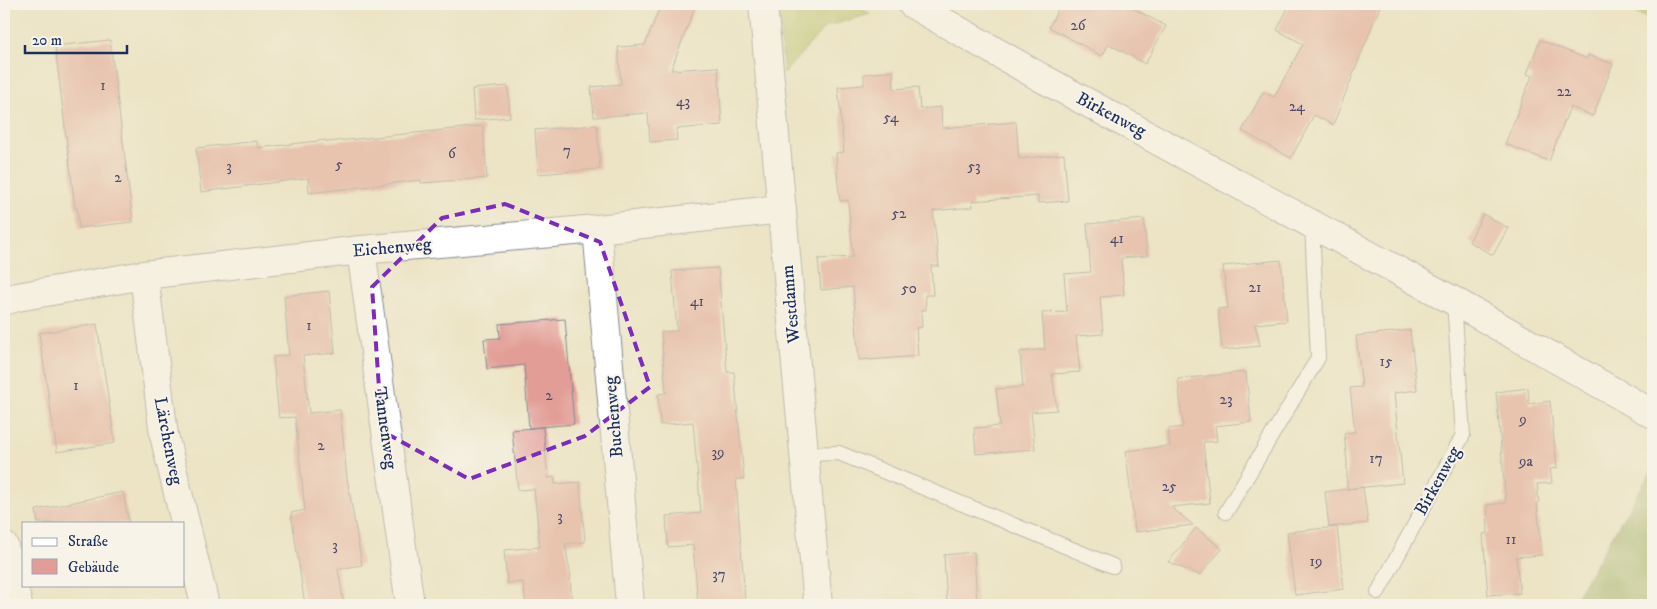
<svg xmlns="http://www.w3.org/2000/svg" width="1657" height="609" viewBox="0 0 1657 609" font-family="'IM FELL DW Pica',serif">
<rect width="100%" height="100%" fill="#f7f3e8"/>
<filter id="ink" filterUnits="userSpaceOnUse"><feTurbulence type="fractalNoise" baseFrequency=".02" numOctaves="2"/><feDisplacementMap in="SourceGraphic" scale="10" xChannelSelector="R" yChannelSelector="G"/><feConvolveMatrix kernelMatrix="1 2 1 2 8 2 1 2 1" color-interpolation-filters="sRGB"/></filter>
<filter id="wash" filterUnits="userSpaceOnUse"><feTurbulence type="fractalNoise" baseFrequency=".0096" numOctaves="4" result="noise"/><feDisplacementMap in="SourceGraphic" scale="20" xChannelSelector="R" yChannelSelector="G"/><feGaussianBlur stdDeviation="1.12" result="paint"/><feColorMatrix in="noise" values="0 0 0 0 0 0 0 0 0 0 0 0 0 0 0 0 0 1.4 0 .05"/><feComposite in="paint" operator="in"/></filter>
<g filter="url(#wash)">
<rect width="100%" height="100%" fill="#ece4c5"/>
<path fill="#afbc5e" stroke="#65765e" d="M778 4H854L870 14 825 27 784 73Z
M1612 4H1653V20Z"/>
<path fill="#8ba455" stroke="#536a5a" d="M1653 468V605H1571Z"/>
<g id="blocks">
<path fill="#e29d96" d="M661 4H696L671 70 718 67 722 125 676 129 677 140 650 142 648 113 594 117 591 87 621 84 618 47 645 45Z
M1061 4H1125L1166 26 1145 64 1109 44 1102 56 1049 27Z
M1290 4H1381L1333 125 1314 115 1291 158 1242 131 1263 92 1274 97 1303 44 1277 30Z
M110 40 133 222 79 228 77 208H75L55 46Z
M1540 40 1587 59 1588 55 1613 64 1593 116 1570 107 1549 161 1505 144 1532 76 1527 74Z
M893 71 894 89 918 87 920 109 941 107 942 128 1016 122 1019 159 1064 154 1068 201 1038 203V196L972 201 973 207 933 211 939 266H931L933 295H925L926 310H921L922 327 916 328 918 356 869 360V359L859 360 853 287 821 290 818 259 853 257 848 200 840 201 838 184 836 153 844 152 838 87 864 85V74Z
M508 86 510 117 474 120 472 89Z
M597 125 600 169 538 174 535 130Z
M483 126 487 178 421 183V180L309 193 308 178 201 192 196 148 257 141 258 148 326 140 327 142Z
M1483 214 1508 228 1493 255 1469 242Z
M1144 219 1147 256 1121 258 1124 295 1100 297 1103 334 1076 336 1080 372 1052 374 1057 410 1031 412 1035 449 976 454 974 428 1000 426 996 389 1023 387 1020 352 1045 349 1042 313 1067 312 1064 274 1091 272 1087 224Z
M1281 260 1287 321 1255 324 1260 346 1222 350 1218 309 1228 308 1223 266Z
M718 268 727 372H734L744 479H736L745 601 698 605 693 545 668 547 666 516 701 513 693 422 660 425 658 394 666 393 661 332 677 331 672 271Z
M329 291 335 353 303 356 309 413 340 410 347 478 362 565 338 569 344 605H305L291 513 305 510 295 417 279 418 273 357 289 355 284 296Z
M565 319 574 424 529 428 524 365 487 369 484 339 500 338 499 324Z
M97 324 115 443 57 452 39 333Z
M1410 330 1417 390 1394 393 1403 483 1347 489V462L1344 433 1355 432 1350 388 1362 387 1356 336Z
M1246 372 1251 422 1215 426 1217 441 1203 442 1210 503 1171 507 1193 525 1135 532 1126 451 1170 446 1168 429 1183 427 1178 379Z
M1528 388 1529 404 1550 401 1557 468 1550 469 1552 483 1537 484 1539 503H1537L1542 555 1516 557 1520 593 1488 595 1483 534 1488 533 1487 505 1506 503 1496 392Z
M543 427 548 478 554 477 555 484 580 482 585 542 565 544 571 577H570L572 605H526L523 582 507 583 504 550 540 547 534 489 518 490 512 430Z
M1363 487 1368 523 1329 527 1325 492Z
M123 492 129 523H38L36 510Z
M1337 527 1344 589 1295 595 1287 532Z
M1196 528 1222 549 1200 575 1168 562Z
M974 552 977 605H947L944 555Z"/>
</g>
</g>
<g filter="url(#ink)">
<use href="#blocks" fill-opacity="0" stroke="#848a92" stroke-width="1"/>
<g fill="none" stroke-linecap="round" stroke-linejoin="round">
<g stroke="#848a92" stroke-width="16">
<path id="service" d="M804 454 839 453 1113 566
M1226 512 1318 358 1312 224
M1378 592 1463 435 1454 301"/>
</g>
<g stroke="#848a92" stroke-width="30">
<path id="minor" d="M763 4 818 605
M912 4 1040 77 1454 301 1653 414
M597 229 630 605
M361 250 410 605
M144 275 164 435 205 605
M4 301 17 297 144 275 361 250 597 229 782 209
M4 546 18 605"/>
</g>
<use href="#service" stroke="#fff" stroke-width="14"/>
<use href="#minor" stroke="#fff" stroke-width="28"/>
</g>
</g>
<path d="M0 0H1657V609H0ZM505 204 600 242 650 387 585 436 469 479 382 431 372 287 442 218Z" fill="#ece4c5" fill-opacity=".55" fill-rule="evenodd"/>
<path fill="none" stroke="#7b2cbf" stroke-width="4" stroke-dasharray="10 6" stroke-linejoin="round" d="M505 204 600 242 650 387 585 436 469 479 382 431 372 287 442 218Z"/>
<g text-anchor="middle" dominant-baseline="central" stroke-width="4" stroke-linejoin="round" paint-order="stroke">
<g font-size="15" fill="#4d4a6c">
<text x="1078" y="25">26</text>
<text x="103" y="85">1</text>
<text x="1564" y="91">22</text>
<text x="683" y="101">43</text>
<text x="1297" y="106">24</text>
<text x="891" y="117">54</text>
<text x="567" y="150">7</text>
<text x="452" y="153">6</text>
<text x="339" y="164">5</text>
<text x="229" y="166">3</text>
<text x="974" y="166">53</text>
<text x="118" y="177">2</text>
<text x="899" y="213">52</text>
<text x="1117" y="238">41</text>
<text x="1255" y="287">21</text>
<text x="909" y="288">50</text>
<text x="697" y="301">41</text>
<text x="309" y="325">1</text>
<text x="1386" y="361">15</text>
<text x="76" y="385">1</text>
<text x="549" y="395">2</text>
<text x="1226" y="399">23</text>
<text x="1523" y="419">9</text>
<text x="321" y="445">2</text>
<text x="718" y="452">39</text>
<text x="1376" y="458">17</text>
<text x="1526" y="461">9a</text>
<text x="1169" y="486">25</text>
<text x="560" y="516">3</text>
<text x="1511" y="539">11</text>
<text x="335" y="545">3</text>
<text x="1316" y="561">19</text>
<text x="719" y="574">37</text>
</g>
<g font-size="18" fill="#1b2f5e" stroke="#f7f3e8">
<text transform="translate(1111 115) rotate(28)">Birkenweg</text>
<text transform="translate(392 248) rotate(-5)">Eichenweg</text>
<text transform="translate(791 304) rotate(-95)">Westdamm</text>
<text transform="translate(614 417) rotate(-95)">Buchenweg</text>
<text transform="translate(385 428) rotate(82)">Tannenweg</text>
<text transform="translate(168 441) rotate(79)">Lärchenweg</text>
<text transform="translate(1438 481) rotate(-61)">Birkenweg</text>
</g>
</g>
<rect width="1657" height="609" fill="none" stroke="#f7f3e8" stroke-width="20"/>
<rect x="22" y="522" width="162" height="65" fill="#f7f3e8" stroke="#9fa5b1"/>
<rect x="32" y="538" width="25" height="8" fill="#ffffff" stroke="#9fa5b1"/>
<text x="68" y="546" font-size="15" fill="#1b2f5e">Straße</text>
<rect x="32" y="559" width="25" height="15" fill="#e29d96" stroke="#9fa5b1"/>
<text x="68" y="572" font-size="15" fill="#1b2f5e">Gebäude</text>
<path d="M25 45v8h102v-8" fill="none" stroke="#1b2f5e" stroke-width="2.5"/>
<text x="32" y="45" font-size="15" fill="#1b2f5e" stroke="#f7f3e8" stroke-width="4" paint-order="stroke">20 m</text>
</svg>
